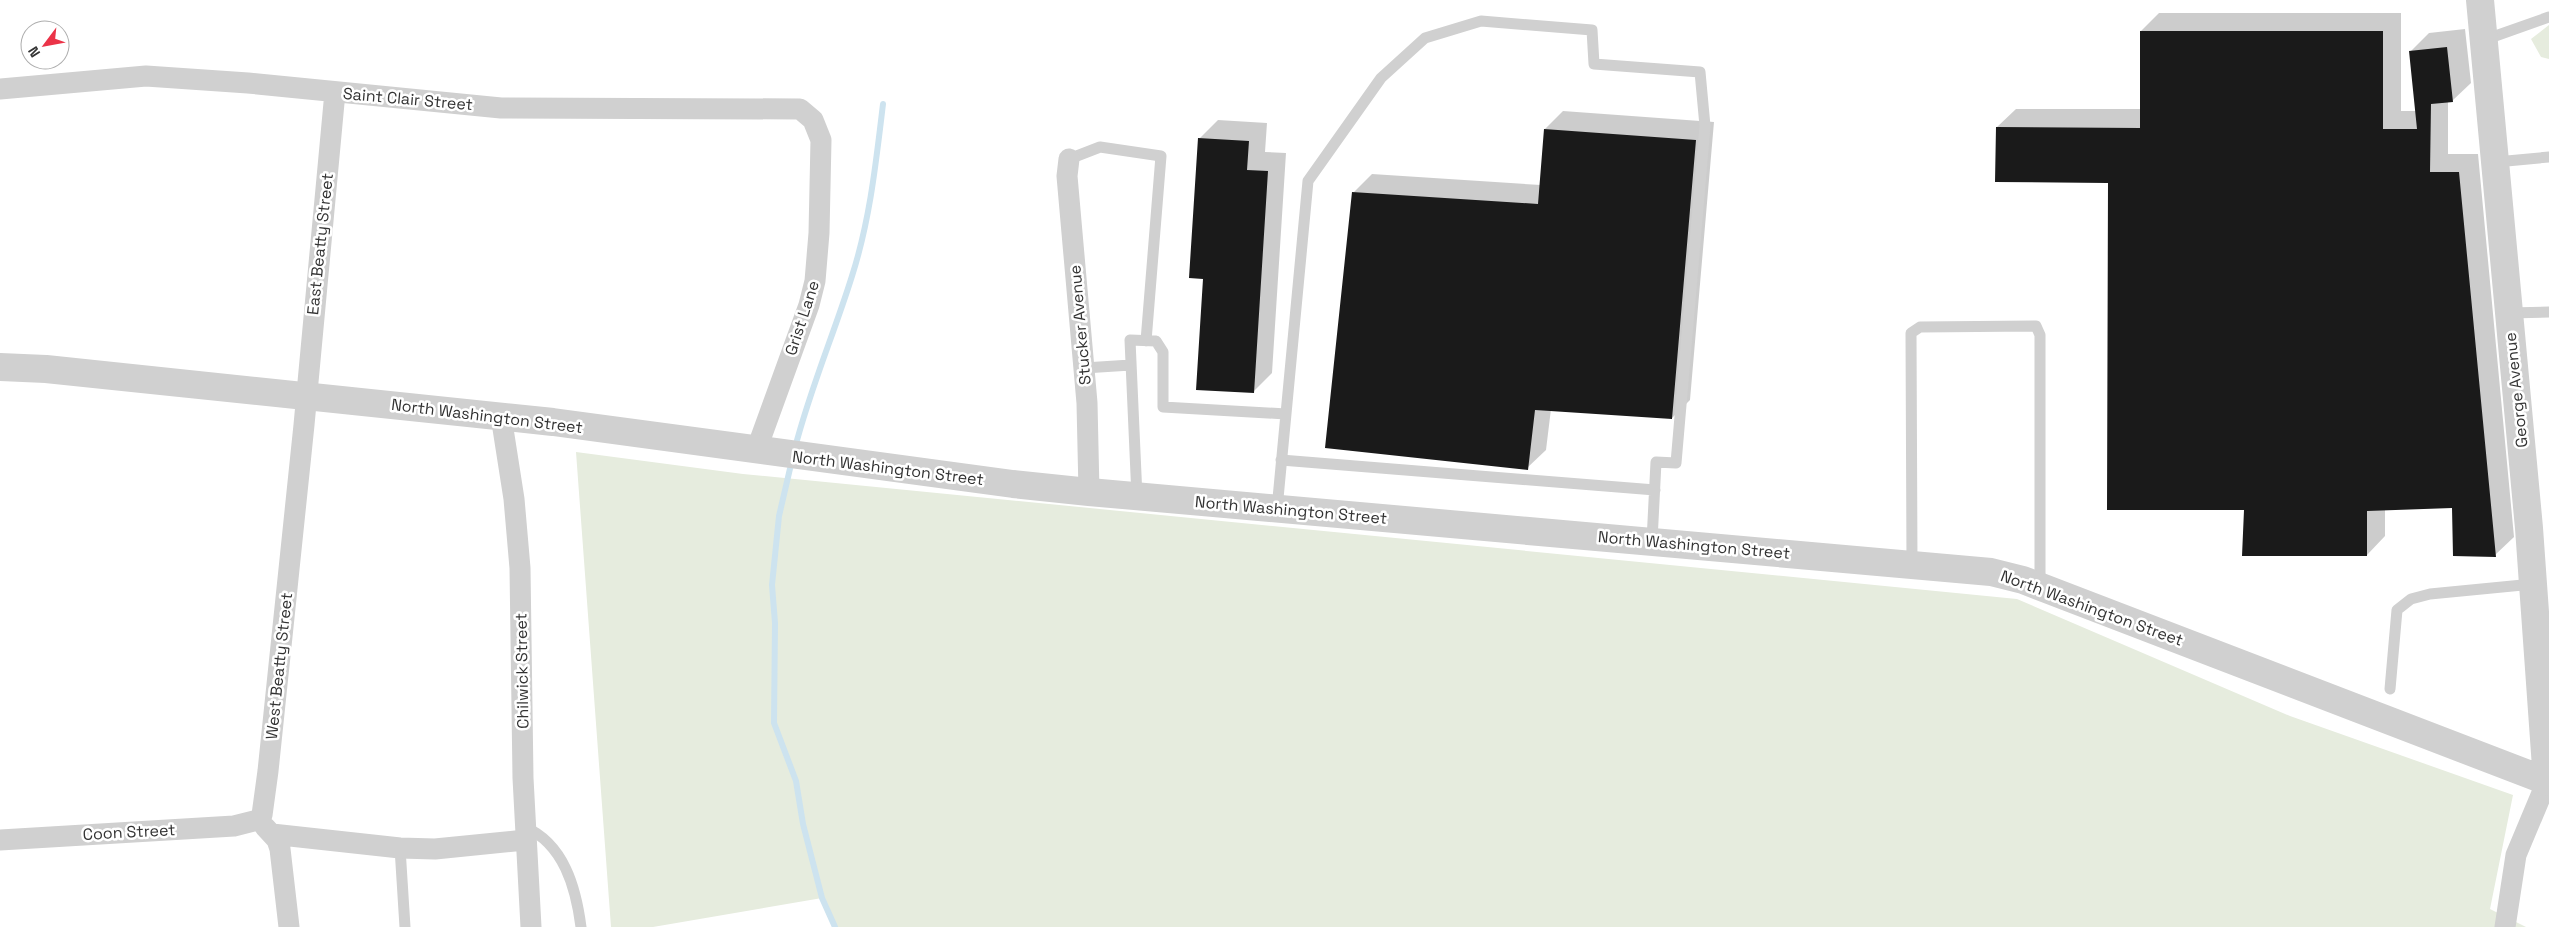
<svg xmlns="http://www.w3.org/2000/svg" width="2549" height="927" viewBox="0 0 2549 927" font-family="'Space Grotesk',sans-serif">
<rect width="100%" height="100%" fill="#fff"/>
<path fill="#e6ecde" d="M2549 25V59L2541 57 2531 39Z
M576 452 743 474 2017 599 2290 716 2513 795 2490 909 2526 927H834L822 898 653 927H611Z"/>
<path fill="#0003" d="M2159 13H2401V111H2417L2410 52 2429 33 2465 29 2471 83 2452 101 2448 102V154H2478L2514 537 2495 555 2453 507 2385 509V536L2367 555 2245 509 2109 182 1997 127 2016 109H2141V31Z
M1563 111 1714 122 1690 400 1672 418 1551 409 1546 450 1527 468 1354 192 1372 174 1541 185 1545 129Z
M1218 120 1267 123 1265 152 1286 153 1272 373 1253 392 1205 278 1199 139Z"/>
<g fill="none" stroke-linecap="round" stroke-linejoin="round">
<path stroke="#cde3ef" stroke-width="6" d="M795 448C810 389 834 334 852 276 870 220 876 162 883 104
M792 460 779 516 772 585 775 623 774 723 796 781 803 824 822 898 835 927"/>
</g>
<path fill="#1a1a1a" d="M2140 31H2383V129H2417L2409 51 2447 47 2453 102 2431 104 2430 172H2459L2496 557 2453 556 2452 508 2367 511V556H2242L2244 510H2107L2108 183 1995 182 1996 127 2140 128Z
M1544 129 1696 140 1672 419 1535 410 1528 470 1325 448 1352 192 1538 204Z
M1198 138 1249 141 1247 170 1268 171 1254 393 1196 390 1203 279 1189 278Z"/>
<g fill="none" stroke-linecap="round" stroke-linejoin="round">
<path stroke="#d0d0d0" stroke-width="11" d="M2484 40 2549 17
M1069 159 1100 147 1161 156 1146 341
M2496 162 2549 157
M2509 313 2549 312
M1084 368 1131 365
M1281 460 1655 490
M1137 497 1130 340 1156 341 1163 352V407L1286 414
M1277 509 1308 181 1381 78 1425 38 1481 21 1592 30 1594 64 1700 72 1705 126 1676 463 1656 462 1652 541
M1912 564 1911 333 1920 327 2036 326 2040 335V586
M2390 689 2397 610 2411 599 2430 594 2533 584
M525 827C564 844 576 888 581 927
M400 848 405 927"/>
<path stroke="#d0d0d0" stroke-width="21" d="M0 89 146 76 248 83 501 108 800 109 813 120 821 140 819 233 815 281 809 305 756 451
M1069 159 1067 176 1087 403 1089 492
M501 416 514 499 520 568 523 778 531 927
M258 820 262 815 268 771 304 425 335 92
M265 827 277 840 280 849 289 927
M272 834 400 848 435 849 525 840
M0 840 234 826 258 820
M2505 927 2516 855 2547 781"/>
<path stroke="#d0d0d0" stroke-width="28" d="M2480 0 2529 528 2547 781
M0 367 46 369 553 422 1013 484 1089 492 1991 572 2023 580 2549 782"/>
</g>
<g text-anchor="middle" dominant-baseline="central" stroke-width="5" stroke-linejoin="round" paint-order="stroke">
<g font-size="16" fill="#333" stroke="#fff">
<text transform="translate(408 99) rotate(5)">Saint Clair Street</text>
<text transform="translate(320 244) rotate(-84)">East Beatty Street</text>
<text transform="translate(802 318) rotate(-72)">Grist Lane</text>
<text transform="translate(1080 325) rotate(-95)">Stucker Avenue</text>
<text transform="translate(2516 390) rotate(-96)">George Avenue</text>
<text transform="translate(487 416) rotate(7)">North Washington Street</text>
<text transform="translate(888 468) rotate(7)">North Washington Street</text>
<text transform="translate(1291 510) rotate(5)">North Washington Street</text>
<text transform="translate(1694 545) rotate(5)">North Washington Street</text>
<text transform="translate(2092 608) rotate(20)">North Washington Street</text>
<text transform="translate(279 666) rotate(-84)">West Beatty Street</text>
<text transform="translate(522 671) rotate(-91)">Chilwick Street</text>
<text transform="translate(129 832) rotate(-3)">Coon Street</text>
</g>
</g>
<g transform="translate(45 45) rotate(238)"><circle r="24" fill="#ffffff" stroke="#adadad"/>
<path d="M0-4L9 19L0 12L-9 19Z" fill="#eb3348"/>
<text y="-8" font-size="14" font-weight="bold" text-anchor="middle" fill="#333333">N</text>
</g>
</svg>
